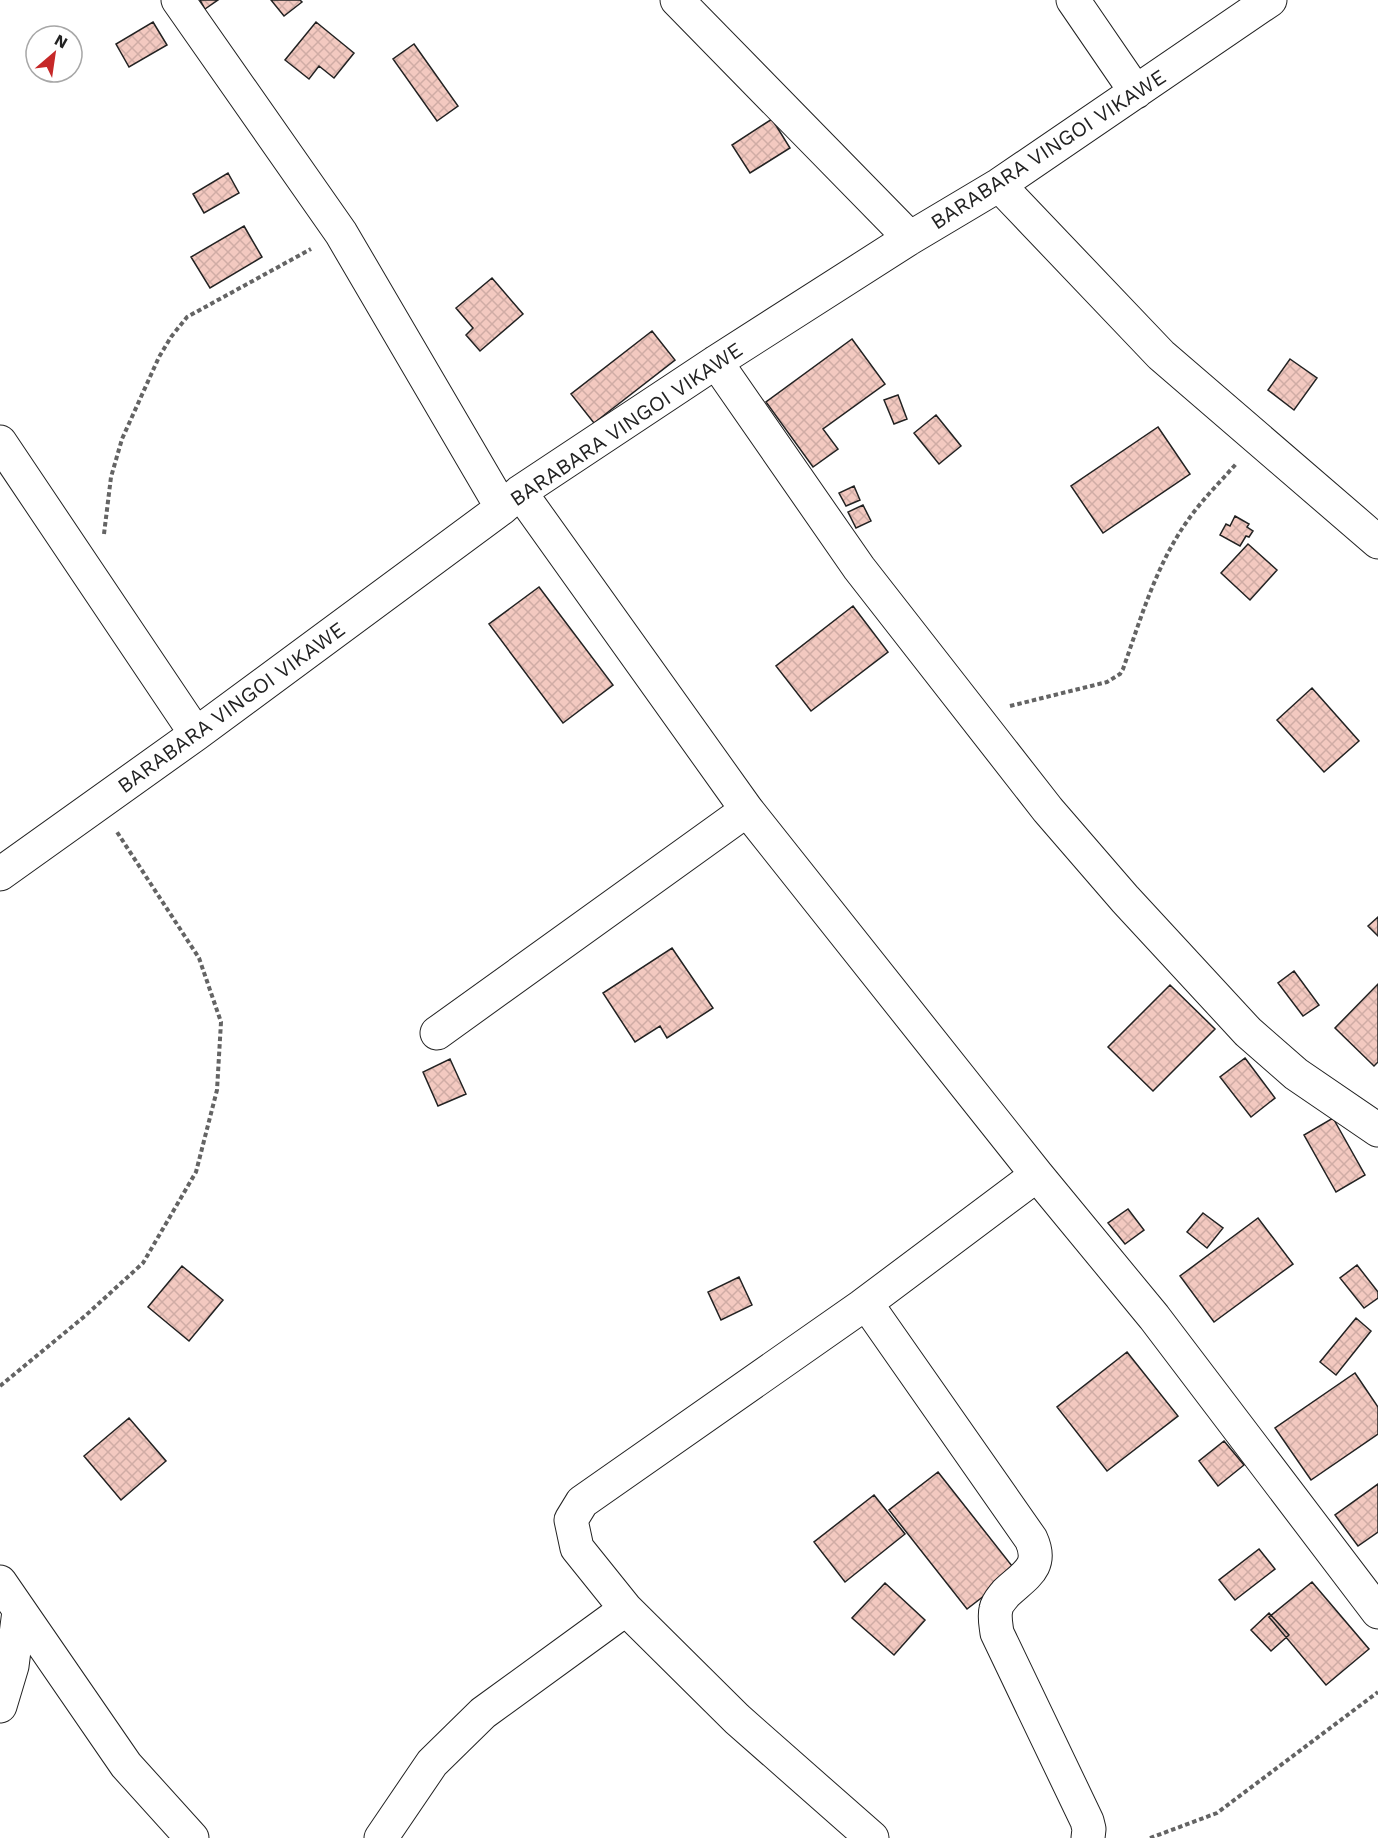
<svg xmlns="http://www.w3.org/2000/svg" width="1378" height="1838" viewBox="0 0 1378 1838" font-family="'Work Sans',sans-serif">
<defs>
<pattern id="building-cross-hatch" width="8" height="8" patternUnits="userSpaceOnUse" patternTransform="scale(1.5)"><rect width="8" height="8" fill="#f3c9c0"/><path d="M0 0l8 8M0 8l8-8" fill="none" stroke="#d0aca5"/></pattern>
</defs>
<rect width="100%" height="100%" fill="#fff"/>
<path fill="url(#building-cross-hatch)" stroke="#222" stroke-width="1.5" d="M200 0H218L205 9Z
M271 0H300L302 2 284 16Z
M153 22 167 45 129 67 116 44Z
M316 22 354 53 334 78 319 66 309 79 285 60Z
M414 44 458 106 437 121 393 59Z
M772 119 790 148 750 173 732 145Z
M228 173 239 193 204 213 193 194Z
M244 226 262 257 210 288 191 257Z
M492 278 523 314 480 351 466 335 473 328 456 308Z
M652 331 675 360 594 423 571 394Z
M852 339 885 384 823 429 838 449 813 467 766 402Z
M1290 359 1317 378 1294 410 1268 390Z
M898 395 907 419 894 424 884 400Z
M936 415 961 446 939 464 914 433Z
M1158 427 1190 474 1103 533 1071 486Z
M854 486 860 500 846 506 839 493Z
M863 505 871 521 856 528 848 512Z
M1235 516 1249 524 1247 527 1253 531 1249 537 1246 536 1240 546 1220 535 1226 524 1230 526Z
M1248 544 1277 570 1250 600 1221 573Z
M539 587 613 685 563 723 489 624Z
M853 606 888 652 811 711 776 666Z
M1312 688 1359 741 1324 772 1277 720Z
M1378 917V936L1368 926Z
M672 948 713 1008 667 1038 660 1026 635 1042 603 993Z
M1294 971 1319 1005 1303 1016 1278 983Z
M1378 984V1062L1374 1066 1335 1028Z
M1170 985 1215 1029 1153 1091 1108 1047Z
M1245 1058 1275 1098 1251 1117 1220 1077Z
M450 1059 466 1094 438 1106 423 1072Z
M1333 1118 1365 1175 1336 1192 1304 1135Z
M1128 1209 1144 1230 1125 1244 1108 1223Z
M1203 1213 1223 1228 1207 1248 1187 1232Z
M1258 1218 1293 1264 1214 1322 1180 1276Z
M1357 1265 1378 1292V1298L1364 1308 1340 1278Z
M182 1266 223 1300 189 1341 148 1307Z
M739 1277 752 1305 721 1320 708 1292Z
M1356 1318 1371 1331 1336 1375 1320 1362Z
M1127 1352 1178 1416 1107 1471 1057 1407Z
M1355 1373 1378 1407V1434L1311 1480 1275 1428Z
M129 1418 166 1461 121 1500 84 1456Z
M1224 1441 1244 1465 1218 1486 1199 1461Z
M938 1472 1016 1571 967 1609 889 1510Z
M1378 1484V1532L1358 1546 1335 1515Z
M874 1495 905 1534 845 1582 814 1542Z
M1259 1549 1275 1569 1235 1600 1219 1580Z
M1312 1582 1369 1649 1326 1685 1269 1617Z
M885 1583 925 1620 894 1655 852 1618Z
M1269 1613 1289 1635 1271 1651 1251 1630Z"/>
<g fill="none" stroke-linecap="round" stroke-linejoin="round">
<g stroke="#222" stroke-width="35">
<path id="minor" d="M178 0 341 233 502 508
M677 0 910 238
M1073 0 1136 92
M999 185 1161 355 1378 542
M716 362 859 568 1048 810 1125 899 1248 1032 1296 1074 1378 1130
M0 442 196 734
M520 492 747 810 1037 1175 1154 1317 1378 1612
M0 874 196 734 502 508 520 492 716 362 910 238 999 185 1270 0
M437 1033 747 810
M866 1303 1031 1539C1044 1567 1025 1575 1006 1593 1002 1598 997 1603 996 1609 994 1617 996 1625 997 1633L1087 1821 1089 1829 1088 1838
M0 1582 126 1765 192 1838
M0 1706 12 1666 19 1611
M381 1838 432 1763 483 1713 626 1609
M872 1838 737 1719 626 1609 577 1548 571 1520 582 1502 862 1306 1037 1175"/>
</g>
<path stroke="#646464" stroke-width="4" stroke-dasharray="4.5 3" stroke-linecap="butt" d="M104 534 111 477 122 439 159 357 171 337 187 317 311 249
M1010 706 1107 682 1120 674 1123 669C1141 618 1156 565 1188 520 1202 500 1220 482 1236 464
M0 1386 85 1316 143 1263 196 1172 217 1090 221 1022 199 958 117 832
M1150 1838 1217 1813 1378 1692"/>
<use href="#minor" stroke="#fff" stroke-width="33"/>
</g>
<g text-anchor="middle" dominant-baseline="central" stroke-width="4.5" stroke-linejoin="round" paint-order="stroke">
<g font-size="21" fill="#222" stroke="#fff">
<text transform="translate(1048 149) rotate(-33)">BARABARA VINGOI VIKAWE</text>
<text transform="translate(626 424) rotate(-34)">BARABARA VINGOI VIKAWE</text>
<text transform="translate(231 707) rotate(-36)">BARABARA VINGOI VIKAWE</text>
</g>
</g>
<g transform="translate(54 54) rotate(29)"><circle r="28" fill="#ffffff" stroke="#a7a7a7" stroke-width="1.5"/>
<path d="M0-4.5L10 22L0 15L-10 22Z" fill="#c62828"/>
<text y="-9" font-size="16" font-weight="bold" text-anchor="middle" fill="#222222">N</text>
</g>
</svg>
